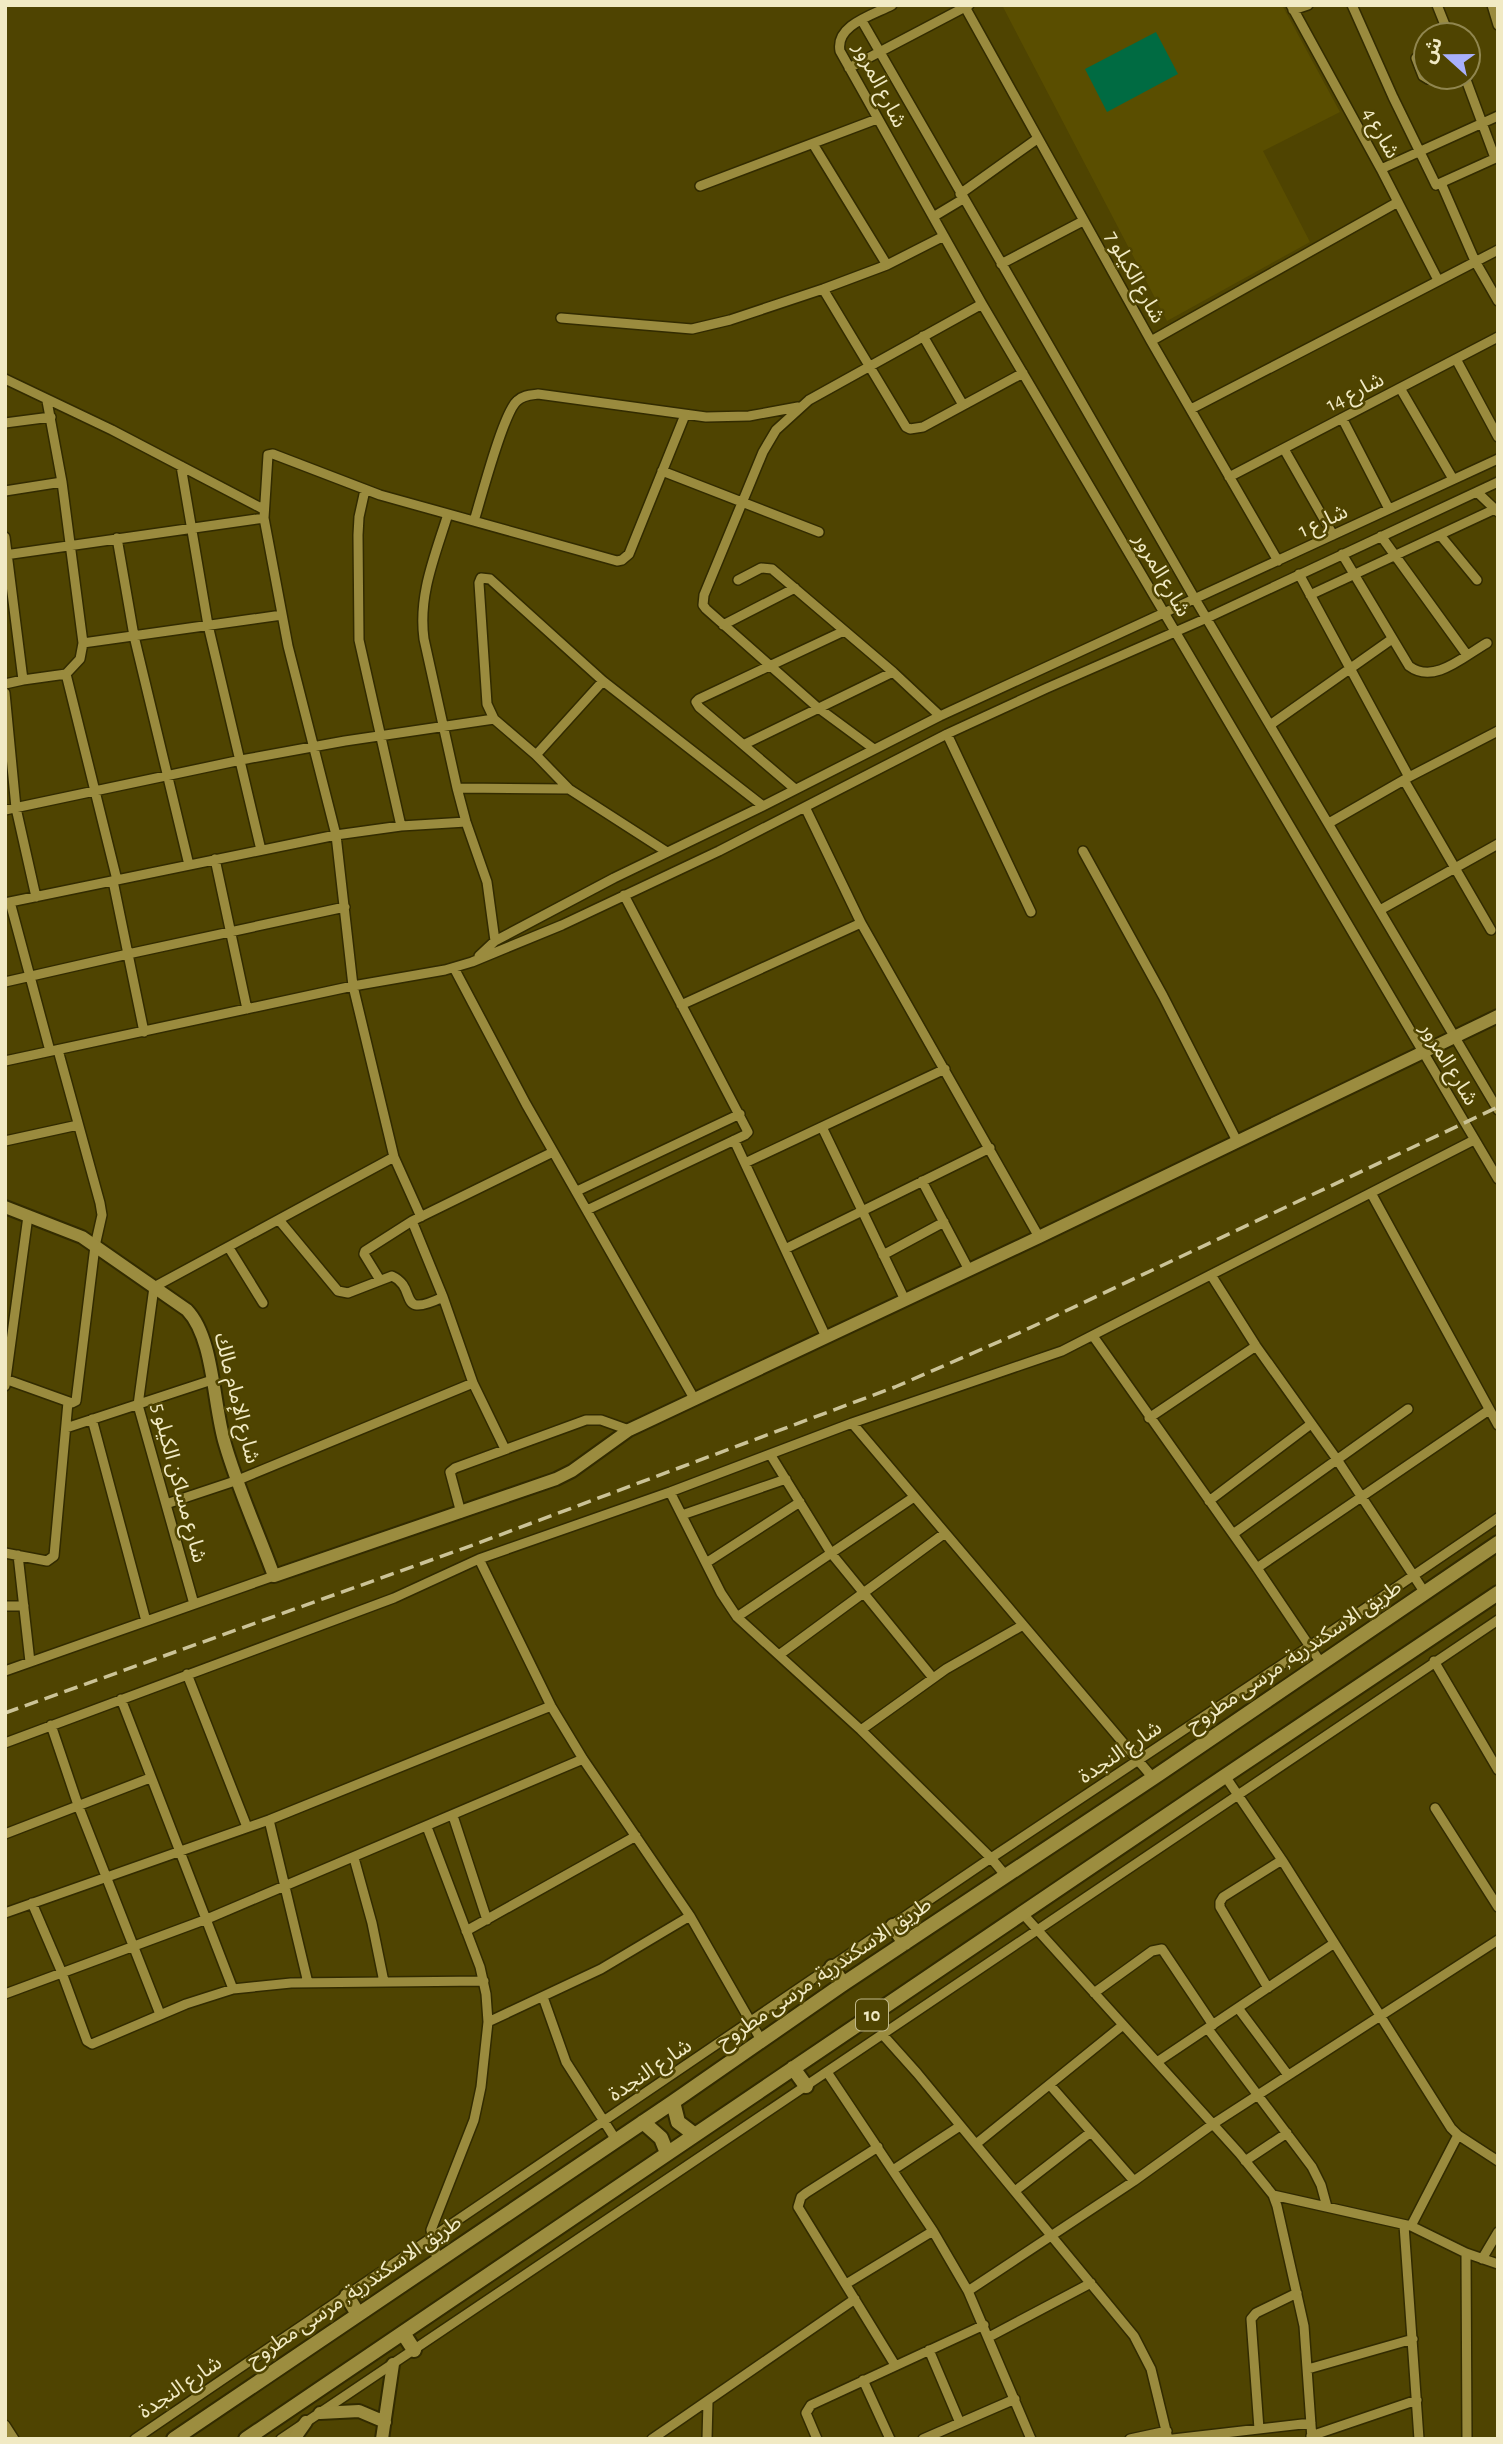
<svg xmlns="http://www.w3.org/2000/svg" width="1503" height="2444" viewBox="0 0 1503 2444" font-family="'Alegreya Sans','Noto Sans Arabic',sans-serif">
<rect width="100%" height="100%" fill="#4f4401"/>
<path fill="#5a4e00" d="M1006 5H1282L1340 112 1263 151 1310 242 1167 321 1003 7Z"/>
<path fill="#006b42" d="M1156 32 1178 74 1107 112 1085 69Z"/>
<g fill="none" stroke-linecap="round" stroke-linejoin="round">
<g stroke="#322b00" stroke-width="12">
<path id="street" d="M892 5C873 15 835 25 840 51L982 304 1498 1179
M1291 5 1381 169 1438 280
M1352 5 1393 97 1436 185 1498 157
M1437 5 1449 35
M1492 5 1498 25
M965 7 1151 341 1278 561
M1293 10 1308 5
M862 21 1195 599 1498 1110
M1416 58 1423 76 1428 79 1432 77
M849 68 969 5
M1465 77 1495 158
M813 144 887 265 944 236
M1381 169 1498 116
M1441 183 1475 261 1498 301
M700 186 877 119
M960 194 1037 139
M933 217 963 199
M1001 264 1083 221
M823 289 906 427 910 429 923 427 1023 373
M561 318 692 329 730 320 823 289 887 265
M923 336 963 405
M1151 341 1398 202
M1456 359 1498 437
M5 379 112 430 263 509
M1400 388 1453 479
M1191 409 1498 250
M1342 418 1389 509
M5 423 51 417
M1284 449 1333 535
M181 466 208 625 261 850
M662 471 819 532
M1229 477 1498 337
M365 490 359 517 358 535 359 640 401 826
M5 491 62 482
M1477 492 1498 512
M448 514C435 556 418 595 424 639L457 788 569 789 667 852
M474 521C481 499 503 413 517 401 523 395 531 395 538 394L706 417 749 416 798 407
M1440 535 1477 580
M1381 536 1467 655
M5 537 23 680 5 684
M117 538 134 636 189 865
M1342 554 1409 666C1434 685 1464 656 1487 643
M5 555 264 518
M1299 574 1409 777
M738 580 761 568 772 569 893 672 940 716
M1310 595 1495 509
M723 625 795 588
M83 643 282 615
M66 674 117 880
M23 680 66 674 80 659 83 643 62 482 47 401
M603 681 536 755 494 719 487 704 479 583 481 578 490 579 603 681 763 806
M5 693 16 808 36 897
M1270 725 1392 639
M947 734 1031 912
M745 744 893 672
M874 749 817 707 706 609 703 605 704 595 763 452 776 430 809 400 982 304
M536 755 569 789
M1404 780 1491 930
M457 788 466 822 487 882 495 941
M795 789 699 707 696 702 699 699 844 631
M805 807 861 923 1039 1237
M5 810 241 760 345 741 494 719
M1329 823 1409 777 1498 731
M1083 851 1163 996 1237 1141
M215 859 247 1009
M113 881 128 954 345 907
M10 902 50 1051
M5 903 336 835 401 826 466 822
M1380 910 1498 844
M479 956 495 941 614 878 763 806 940 716 1498 459
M454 968 526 1104 695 1400
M5 982 128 954 144 1032
M681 1005 861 923
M5 1061 353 986 445 970 472 962 562 925 719 851 947 734 1047 688 1207 618 1498 482
M822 1127 905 1300
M734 1140 826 1337
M5 1141 78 1125
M394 1157 421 1217
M745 1163 945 1069
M922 1181 969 1270
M577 1191 740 1114
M1371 1193 1498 1425
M587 1210 745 1135 748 1132 624 895
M279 1220 338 1291 348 1293 392 1276C419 1288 395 1320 443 1297
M229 1248 263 1303
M785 1249 990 1148
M883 1255 944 1222
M1211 1275 1256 1346 1336 1458 1425 1593
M380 1280 364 1254 365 1251 412 1221
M1093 1336 1257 1568 1321 1663
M5 1379 72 1403 76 1401 95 1246 102 1215 100 1203 58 1050
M5 1386 28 1216
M1149 1418 1256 1346
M92 1419 146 1621
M852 1423 1153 1778
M66 1428 212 1380
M505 1449 473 1383 443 1297 412 1221 553 1152
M770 1454 831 1553 933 1678
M670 1492 721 1593 737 1617 861 1730 991 1858 1006 1876
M1209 1501 1311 1424
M166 1504 238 1480 473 1383
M461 1513 450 1472 455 1468 586 1420H601L629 1430
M682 1515 786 1479
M1233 1534 1408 1409
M5 1553 47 1561 54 1556 68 1402
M18 1555 30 1662
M479 1559 551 1706 583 1759 690 1916 761 2040
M706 1563 800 1502
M1257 1568 1489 1410
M194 1604 138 1405 154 1287 394 1157 353 986 336 835 288 646 264 518 268 455 273 454 380 495 617 561 622 560 629 554 685 415
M5 1606H24
M737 1617 914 1497
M779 1655 945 1533
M1434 1661 1498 1770
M5 1671 274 1576
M187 1674 247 1827
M121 1699 233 1989
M51 1725 78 1805 160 2014
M861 1730 946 1669 1023 1625
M5 1743 394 1598 479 1559 670 1492 852 1423 1062 1351 1474 1140
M1225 1776 1282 1860 1451 2128 1458 2135 1498 2161
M1435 1808 1498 1907
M453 1816 487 1920
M269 1820 308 1983
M427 1827 480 1967 486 1994 488 2022 481 2087 474 2120 431 2230 437 2260
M5 1834 150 1778
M354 1858 372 1923 384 1982
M32 1903 62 1973 87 2041 92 2044 186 2004 233 1989 291 1983 484 1981
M5 1913 269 1820 551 1706
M1023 1914 1239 2153 1273 2195 1277 2206 1304 2326 1312 2439
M466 1931 636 1836
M1268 1988 1220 1907V1902L1223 1897 1282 1860
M1094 1993 1152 1951 1162 1949 1213 2025
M5 1994 207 1919 583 1759
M543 1997 566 2062 616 2140
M1238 2008 1288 2075
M488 2022 601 1969 690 1916
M1208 2029 1312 2167 1321 2185 1327 2207
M883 2035 917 2073 1134 2336 1151 2369 1168 2439
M1157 2062 1333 1944
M827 2072 933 2231 968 2291 1031 2439
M1050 2085 1134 2181
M976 2144 1123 2025
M878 2147 806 2193 801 2197 798 2207 895 2365
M1245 2161 1287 2133
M893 2170 960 2126
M1015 2191 1091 2132
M1273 2195 1411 2226 1466 2253 1498 2264
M1404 2225 1419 2439
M1411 2226 1458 2135
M1466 2253 1467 2439
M1482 2259 1498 2232
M846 2284 933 2231
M968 2291 1134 2181 1213 2124 1498 1940
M989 2337 1091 2283
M929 2350 960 2423
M1308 2369 1413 2339
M863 2380 890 2439
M5 2425 14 2439
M1259 2429 1251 2319 1256 2313 1297 2293
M1311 2436 1417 2400
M135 2439 991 1858 1310 1646 1498 1518
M281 2439 1498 1620
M652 2439 855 2299
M707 2439 708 2402
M817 2439 806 2413 811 2405 984 2325
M923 2439 1015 2399
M1130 2439 1167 2431
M1173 2439 1311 2423"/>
</g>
<g stroke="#322b00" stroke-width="16">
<path id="secondary" d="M5 1207 82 1237 187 1310C214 1338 213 1405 225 1444 238 1489 258 1532 274 1576L556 1479 572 1471 629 1430 644 1423 1039 1237 1498 1016
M320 2413 359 2411 385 2422
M294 2439 306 2422
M382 2439 393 2364"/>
</g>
<g stroke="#322b00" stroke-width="18">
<path id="primary" d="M893 1926 905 1943
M832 1967 843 1984
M793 2068 806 2086
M673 2102 678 2122 695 2135
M643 2122 661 2138 667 2153
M347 2296 358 2314
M403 2333 414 2350
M174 2439 673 2102 843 1984 1153 1778 1498 1543
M246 2439 1225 1776 1498 1593"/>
</g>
<use href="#street" stroke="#9a8b3e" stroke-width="9"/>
<use href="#secondary" stroke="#9b8c3f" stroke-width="12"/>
<use href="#primary" stroke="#9c8d3f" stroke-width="14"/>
<path stroke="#cbc397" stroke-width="3.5" stroke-dasharray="14 7" stroke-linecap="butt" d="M5 1713 473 1545 895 1387 1019 1333 1498 1107"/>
</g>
<g text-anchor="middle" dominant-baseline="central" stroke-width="5" stroke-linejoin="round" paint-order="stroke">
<rect fill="#4f4401" stroke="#c0b88a" stroke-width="2" x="856" y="1999.5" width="32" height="31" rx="5"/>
<g font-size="19" font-weight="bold" fill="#f1eac4">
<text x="872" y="2015">10</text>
</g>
<g font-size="21" fill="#f1eac4" stroke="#4f4401">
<text transform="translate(880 85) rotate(63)">شارع المرور</text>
<text transform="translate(1381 133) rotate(61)">شارع 4</text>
<text transform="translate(1135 277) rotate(61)">شارع الكيلو 7</text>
<text transform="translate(1355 392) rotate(-27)">شارع 14</text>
<text transform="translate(1323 521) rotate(-25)">شارع 1</text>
<text transform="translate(1162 575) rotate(60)">شارع المرور</text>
<text transform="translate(1449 1064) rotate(59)">شارع المرور</text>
<text transform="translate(237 1398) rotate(76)">شارع الإمام مالك</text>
<text transform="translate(179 1483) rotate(75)">شارع مساكن الكيلو 5</text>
<text transform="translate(1294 1656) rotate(-34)">طريق الاسكندرية, مرسى مطروح</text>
<text transform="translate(1120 1752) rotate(-34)">شارع النجدة</text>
<text transform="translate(824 1973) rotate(-34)">طريق الاسكندرية, مرسى مطروح</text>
<text transform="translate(650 2070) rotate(-34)">شارع النجدة</text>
<text transform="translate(354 2291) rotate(-34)">طريق الاسكندرية, مرسى مطروح</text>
<text transform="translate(180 2387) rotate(-34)">شارع النجدة</text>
</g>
</g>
<rect width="1503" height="2444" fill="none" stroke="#f1eac4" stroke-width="14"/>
<g transform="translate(1447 56) rotate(291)"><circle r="33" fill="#4f4401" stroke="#90864f" stroke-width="2"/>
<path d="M0-5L12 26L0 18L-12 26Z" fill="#a8b0fc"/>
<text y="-10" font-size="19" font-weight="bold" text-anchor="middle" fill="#f1eac4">ش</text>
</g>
</svg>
